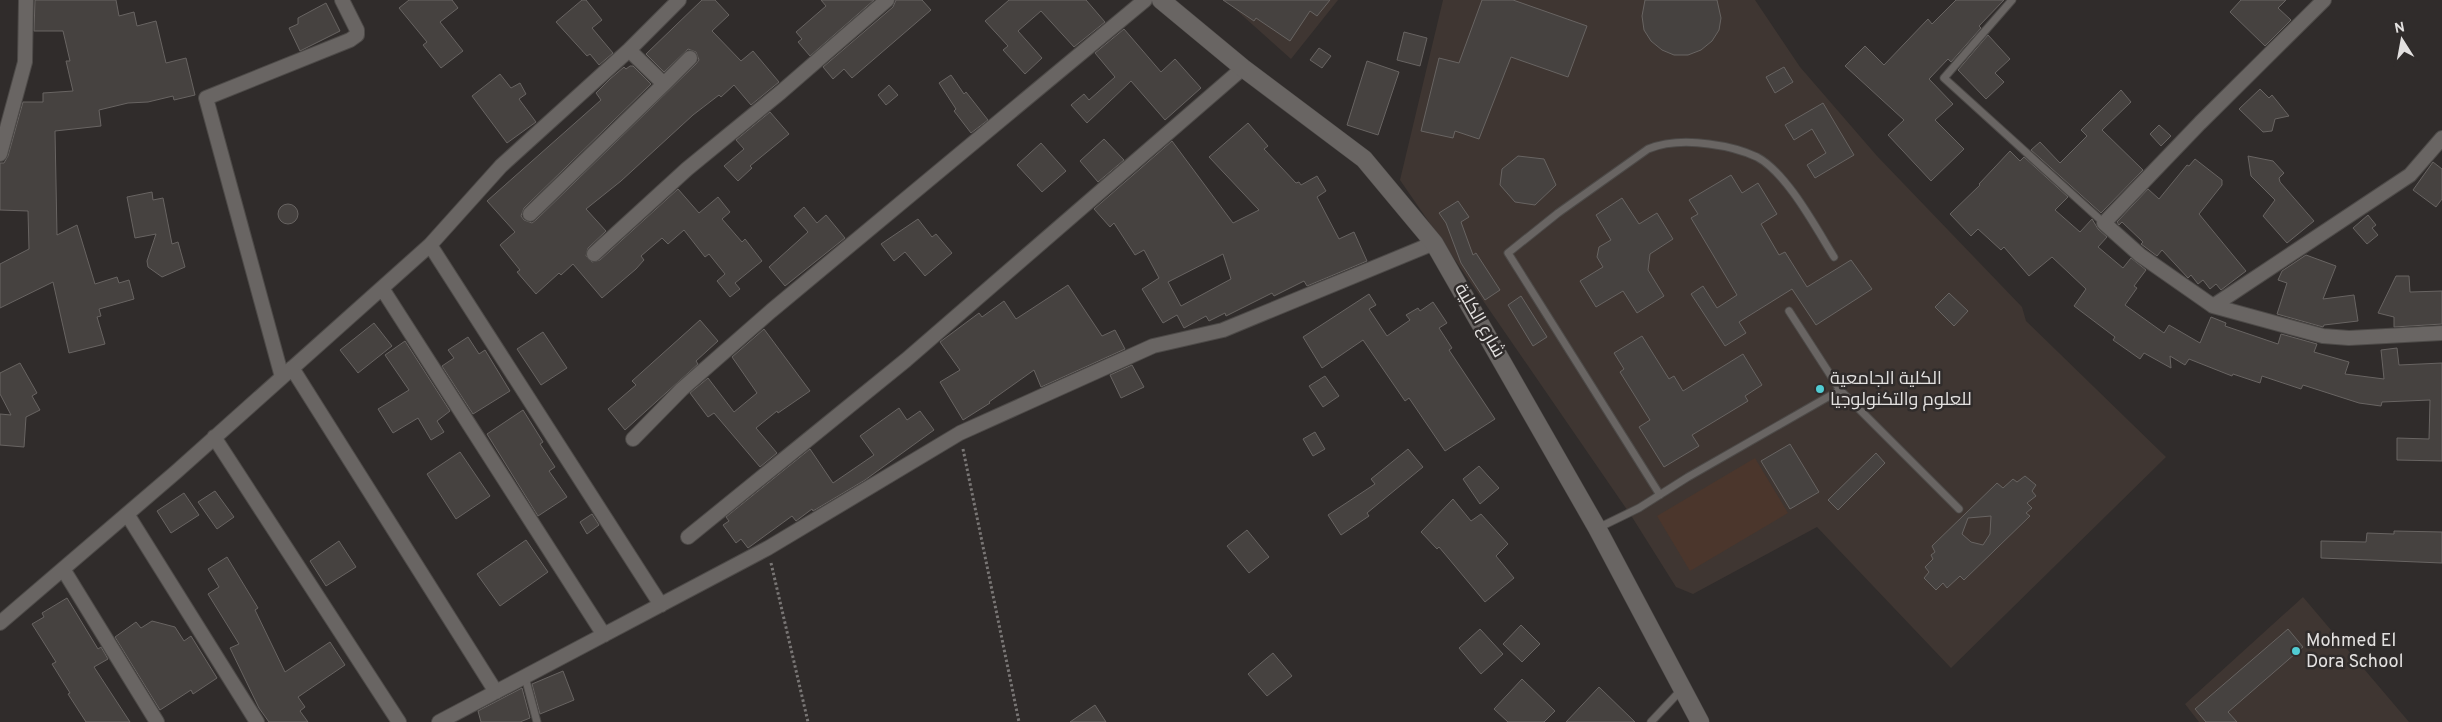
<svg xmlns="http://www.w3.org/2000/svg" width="2442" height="722" viewBox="0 0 2442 722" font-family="Overpass,Cairo,sans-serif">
<rect width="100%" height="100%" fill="#302c2b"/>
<path fill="#3f3632" d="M1225 0H1338L1291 59Z
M1443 0H1755L1800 67 1877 156 2022 307 2026 321 2166 457 1951 668 1817 527 1693 594 1676 587 1632 517 1400 180Z
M2303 597 2409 722H2199L2185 704Z"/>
<path fill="#4b362c" d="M1755 458 1788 513 1690 571 1657 516Z"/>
<path fill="#464240" stroke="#686462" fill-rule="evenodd" d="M35 0H116L119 16 134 12 137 26 156 21 166 63 186 58 195 95 174 100 173 96 148 102 128 103 99 110 101 126 55 131 57 235 77 225 95 284 117 277 119 283 129 280 134 299 99 309 101 316 97 317 105 344 69 353 53 282 0 308V264L29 249 28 211 0 210V163H4L8 156 23 102H43V93L73 91 66 61H70L63 31H34Z
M409 0H452L458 8 440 22 463 51 441 68 423 45 427 42 399 8Z
M582 0H586L602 20 592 28 613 53 599 65 590 54 587 56 556 22Z
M702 0H715L729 15 712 31 741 61 753 51 779 82 751 105 734 85 721 97 719 95 693 115 621 181 586 209 606 231 588 248 586 256 592 262 600 260 678 189 699 213 718 197 730 212 722 219 742 242 745 239 762 261 735 283 740 289 730 297 717 281 725 274 709 254 705 257 684 230 668 244 662 238 641 256 644 260 636 269 602 298 573 264 561 275 559 273 536 294 517 272 520 270 500 245 515 232 487 201 601 100 596 93 610 79 624 67 626 69 630 66H633L651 84 524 208 521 216 524 220 532 223 536 220 696 64 699 60 696 52 688 49 664 72 646 54Z
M821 0H874L810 56 798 42 802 39 796 32 826 6Z
M896 0H922L931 10 852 78 844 69 833 79 823 67 893 7Z
M1009 0H1086L1105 22 1074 47 1041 11 1018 31 1042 58 1025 74 1003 50 1008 46 985 21Z
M1223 0H1330L1317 16 1310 11 1290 41 1256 18 1254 21Z
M1482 0H1513L1587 26 1568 77 1511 57 1479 139 1455 131 1453 138 1421 131 1439 58 1459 63Z
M1645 0H1717L1721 18 1719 30 1712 41 1701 50 1688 55H1674L1662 50 1651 41 1644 30 1642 16Z
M1956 0H2004L1979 26 1981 28 1951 62 1948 59 1929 79 1953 104 1935 120 1964 149 1931 181 1888 135 1904 120 1845 66 1865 46 1884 65 1928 19 1932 24Z
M2241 0H2286L2278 8 2291 20 2265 46 2230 12Z
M326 3 340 31 300 51 289 28 298 24V18Z
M1124 29 1161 72 1175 59 1201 88 1165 120 1131 81 1087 123 1071 105 1084 94 1089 100 1115 77 1095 53Z
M1404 32 1427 38 1420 66 1397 60Z
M1988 35 2010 59 1995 73 2004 82 1986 99 1958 70Z
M1319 48 1331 56 1322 68 1310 60Z
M1367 61 1399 72 1378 135 1347 125Z
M1784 67 1793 82 1775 93 1766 77Z
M500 74 511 88 520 83 526 94 519 99 536 122 507 143 472 96Z
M951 75 964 94 966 92 988 120 971 133 954 111 956 109 939 83Z
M889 85 898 95 886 105 878 95Z
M2260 89 2269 98 2272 95 2289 116 2275 119 2272 131 2263 132 2239 109Z
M2121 90 2131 102 2102 130 2143 170 2101 213 2031 150 2040 142 2060 163 2087 136 2081 130Z
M1823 103 1854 155 1815 178 1807 165 1826 153 1812 129 1794 140 1785 125Z
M770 112 789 134 750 166 752 168 738 181 724 166 744 149 736 140Z
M1248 123 1268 146 1264 149 1296 183 1299 182 1301 185 1317 176 1326 191 1317 197 1339 239 1354 232 1367 261 1307 286 1304 281 1274 296 1272 293 1226 316 1225 313 1209 321 1206 316 1184 328 1177 315 1163 323 1142 289 1159 278 1144 250 1135 255 1114 223 1110 227 1094 209 1172 141 1233 223 1259 210 1209 157ZM1223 254 1231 279 1181 306 1168 282Z
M2159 125 2171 136 2161 146 2150 134Z
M1104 139 1124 160 1098 182 1080 161Z
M1041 143 1066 171 1042 192 1017 165Z
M2010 151 2020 161 2024 157 2068 197 2055 210 2080 232 2092 219 2098 229 2107 237 2098 247 2123 268 2131 258 2146 270 2134 286 2137 288 2125 305 2164 333 2169 325 2200 343 2211 317 2226 323 2225 326 2278 344 2281 334 2317 344 2314 352 2349 362 2345 374 2384 379 2381 350 2397 348 2399 365 2442 363V461L2397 460V438L2429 439 2430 400 2382 402 2381 406 2359 403 2303 385 2301 389 2262 376 2260 383 2233 374 2232 376 2189 359 2185 365 2170 356 2171 368 2144 353 2140 359 2113 340 2115 337 2074 306 2086 289 2052 257 2029 276 2004 247 2001 250 1978 229 1971 236 1950 214 1980 185 1979 184Z
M1518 156 1544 159 1556 185 1535 205 1515 202 1500 185 1502 169Z
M2248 156 2273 161 2284 173 2279 178 2280 182 2314 221 2287 243 2263 216 2275 200 2251 176Z
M2195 159 2222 180V185L2199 214 2246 271 2221 290 2216 284 2210 289 2203 280 2198 284 2191 275 2188 278 2162 250 2157 256 2141 244 2143 242 2122 222 2119 225 2117 222 2148 189 2159 199 2187 165 2189 166Z
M2433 162 2442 169V199L2436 207 2413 190Z
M1731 175 1742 193 1758 183 1777 214 1761 224 1779 255 1785 252 1807 287 1851 260 1872 289 1816 325 1792 289 1739 322 1746 333 1725 346 1691 294 1703 286 1717 308 1737 295 1691 218 1698 214 1689 200Z
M152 192 153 200 163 198 172 244 178 242 185 267 162 277 148 267 147 261 156 234 135 238 127 197Z
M1622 198 1639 224 1657 213 1673 239 1650 254 1648 270 1664 296 1637 313 1623 291 1596 307 1580 281 1603 267 1597 257 1599 247 1611 240 1596 215Z
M1458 201 1469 217 1461 222 1473 255 1476 253 1500 290 1485 300 1461 263 1446 223 1439 213Z
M278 214a10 10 0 1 1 20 0a10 10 0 1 1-20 0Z
M804 207 817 223 826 215 845 238 785 286 769 267 808 232 794 216Z
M2368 215 2376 225 2372 228 2378 235 2367 244 2353 228Z
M918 219 932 237 936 234 952 253 925 276 905 252 894 261 881 244Z
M2306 255 2336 266 2323 299 2354 295 2358 321 2324 325 2323 327 2277 314 2287 283 2278 280 2282 271Z
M2396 276H2409L2410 292 2442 291V324L2394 327V317L2378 313Z
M1068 285 1102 336 1115 330 1125 349 1041 387 1034 370 989 402 990 403 963 420 940 382 960 370 940 342 979 313 982 317 1004 301 1016 319Z
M1949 293 1968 311 1954 326 1935 307Z
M1369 294 1376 305 1369 309 1387 336 1410 320 1406 315 1418 308 1420 311 1433 302 1447 323 1439 328 1452 348 1449 350 1495 419 1445 451 1409 398 1405 401 1363 340 1322 368 1303 337Z
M1521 296 1547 337 1533 346 1508 305Z
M700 320 718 341 696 361 698 364 625 430 608 409 636 385 632 381Z
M374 323 392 346 358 373 340 350Z
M764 329 810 391 778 413 777 411 756 428 777 453 760 467 714 413 708 417 690 393 708 378 734 412 757 393 732 357Z
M543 332 567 368 541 385 517 349Z
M1642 336 1669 379 1674 376 1683 391 1743 354 1762 385 1745 396 1748 401 1692 435 1699 446 1664 467 1639 427 1650 420 1620 372 1624 369 1614 353Z
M468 337 479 354 485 350 510 391 473 414 442 366 454 358 448 350Z
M405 341 450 411 437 421 444 432 431 440 418 418 393 433 378 409 409 390 385 355Z
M20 363 37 393 32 396 40 410 26 417 24 447 0 445V414L11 415 0 394V373Z
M1132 365 1144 387 1121 398 1110 375Z
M1325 376 1339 396 1323 407 1309 386Z
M899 408 907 420 920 411 934 430 865 480 813 511 812 509 796 521 792 516 748 548 741 539 736 543 723 525 729 521 726 517 810 449 833 483 874 455 860 436Z
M523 410 543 442 540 444 555 467 549 471 567 497 538 516 487 434Z
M1315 432 1325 449 1313 456 1303 439Z
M1790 444 1819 492 1790 509 1761 461Z
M1408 449 1423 467 1367 513 1369 516 1341 535 1328 515 1375 484 1371 479Z
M460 452 490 496 456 519 427 474Z
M1876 453 1885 463 1838 510 1828 500Z
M1479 466 1499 488 1480 504 1463 479Z
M2025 476 2036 485 2032 491 2036 496 2027 503 2032 508 2026 513 2030 516 1964 580 1960 576 1947 588 1943 583 1936 590 1924 578 1929 572 1925 567 1933 559 1931 555 1935 552 1932 546 1997 483 2003 488 2013 479 2017 482ZM1991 516 1990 534 1983 545 1971 542 1962 534 1968 518Z
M215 491 234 517 217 529 198 502Z
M184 493 199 515 171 533 157 511Z
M1453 499 1471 521 1481 514 1508 544 1496 556 1514 578 1485 602 1439 547 1437 549 1421 532Z
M592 514 599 525 587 534 580 522Z
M1247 530 1269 557 1249 573 1227 546Z
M2394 531 2442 532V563L2321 558V541L2366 542 2367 533 2394 534Z
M526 540 548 572 500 606 477 574Z
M339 541 356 567 326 586 310 561Z
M227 557 258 608 255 610 285 672 330 642 345 665 298 697 305 707 300 711 308 722H269L259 708 230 648 239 644 208 594 219 587 208 569Z
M67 598 98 649 101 647 108 659 94 667 130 722H86L68 694 70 693 52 664 56 662 32 624 44 617 42 613Z
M152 621 175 627 184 641 191 636 217 678 193 694 191 690 160 710 115 637 136 622 141 628Z
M1521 625 1540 644 1522 662 1503 644Z
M1480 629 1503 654 1481 674 1459 648Z
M2288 629 2303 647 2228 712 2237 722H2206L2195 709Z
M1273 653 1292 676 1267 696 1248 674Z
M563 671 574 700 540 714 532 684Z
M1522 679 1555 711 1544 722H1508L1494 709Z
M1599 687 1635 722H1566Z
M522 688 530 718 520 722H481L478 711Z
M1095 705 1106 722H1070Z"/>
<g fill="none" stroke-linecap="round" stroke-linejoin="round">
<g stroke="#4d4a48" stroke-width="9">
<path id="service" d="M2012 0 1944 78 2104 223
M1789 311 1840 390 1959 509
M1660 495 1508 253 1558 213 1648 149C1668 141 1688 141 1709 144 1725 146 1742 150 1757 157 1787 173 1816 228 1834 257
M1598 528 1639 508 1688 477 1840 390
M525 677 537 722
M1651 722 1681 690"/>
</g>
<g stroke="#4d4a48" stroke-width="16">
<path id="minor" d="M2324 0 2200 123 2104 223 2140 255 2213 306 2323 336 2349 338 2442 333
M629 50 664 84 690 58
M0 154 25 62 26 0
M530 214 664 84
M430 245 501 166 629 50 679 0
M594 254 687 169 781 92 887 0
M380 290 385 293 604 635
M2213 306 2410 175 2442 138
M292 368 496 692
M282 377 206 98 350 40 357 35V30L342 0
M214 437 399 722
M633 439 682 389 771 311 1145 0
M127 514 257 722
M688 537 906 360 1243 68
M63 569 157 722
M0 623 176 472 430 245 661 605
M439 722 768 548 960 433 1153 346 1223 330 1434 243"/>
</g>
<g stroke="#4d4a48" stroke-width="19">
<path id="tertiary" d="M1161 0 1243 68 1364 159 1434 243 1597 528 1700 722"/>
</g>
<path stroke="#797675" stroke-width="3" stroke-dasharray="2.5 2.5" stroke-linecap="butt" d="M963 449 1019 722
M771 563 808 722"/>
<use href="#service" stroke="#696563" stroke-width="7"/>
<use href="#minor" stroke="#696563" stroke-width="14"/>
<use href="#tertiary" stroke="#696563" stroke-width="18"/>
</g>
<g fill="#51ccd3" stroke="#302c2b" stroke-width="2">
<circle cx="1820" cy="389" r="5"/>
<circle cx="2296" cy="651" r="5"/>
</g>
<g text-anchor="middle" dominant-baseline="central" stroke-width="5" stroke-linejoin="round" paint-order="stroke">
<g font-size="18" fill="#e3e1e0" stroke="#302c2b">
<text transform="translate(1479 321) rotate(60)">شارع الكلية</text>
</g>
<g font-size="18" fill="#e3e1e0" stroke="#302c2b" text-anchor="start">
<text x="1830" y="379">الكلية الجامعية<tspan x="1830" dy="21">للعلوم والتكنولوجيا</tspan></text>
<text x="2306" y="641">Mohmed El<tspan x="2306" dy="21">Dora School</tspan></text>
</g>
</g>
<g transform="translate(2402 40) rotate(349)" stroke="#302c2b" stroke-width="4" paint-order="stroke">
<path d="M0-4L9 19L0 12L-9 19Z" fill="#e3e1e0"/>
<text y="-8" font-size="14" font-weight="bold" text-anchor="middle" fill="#e3e1e0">N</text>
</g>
</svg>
